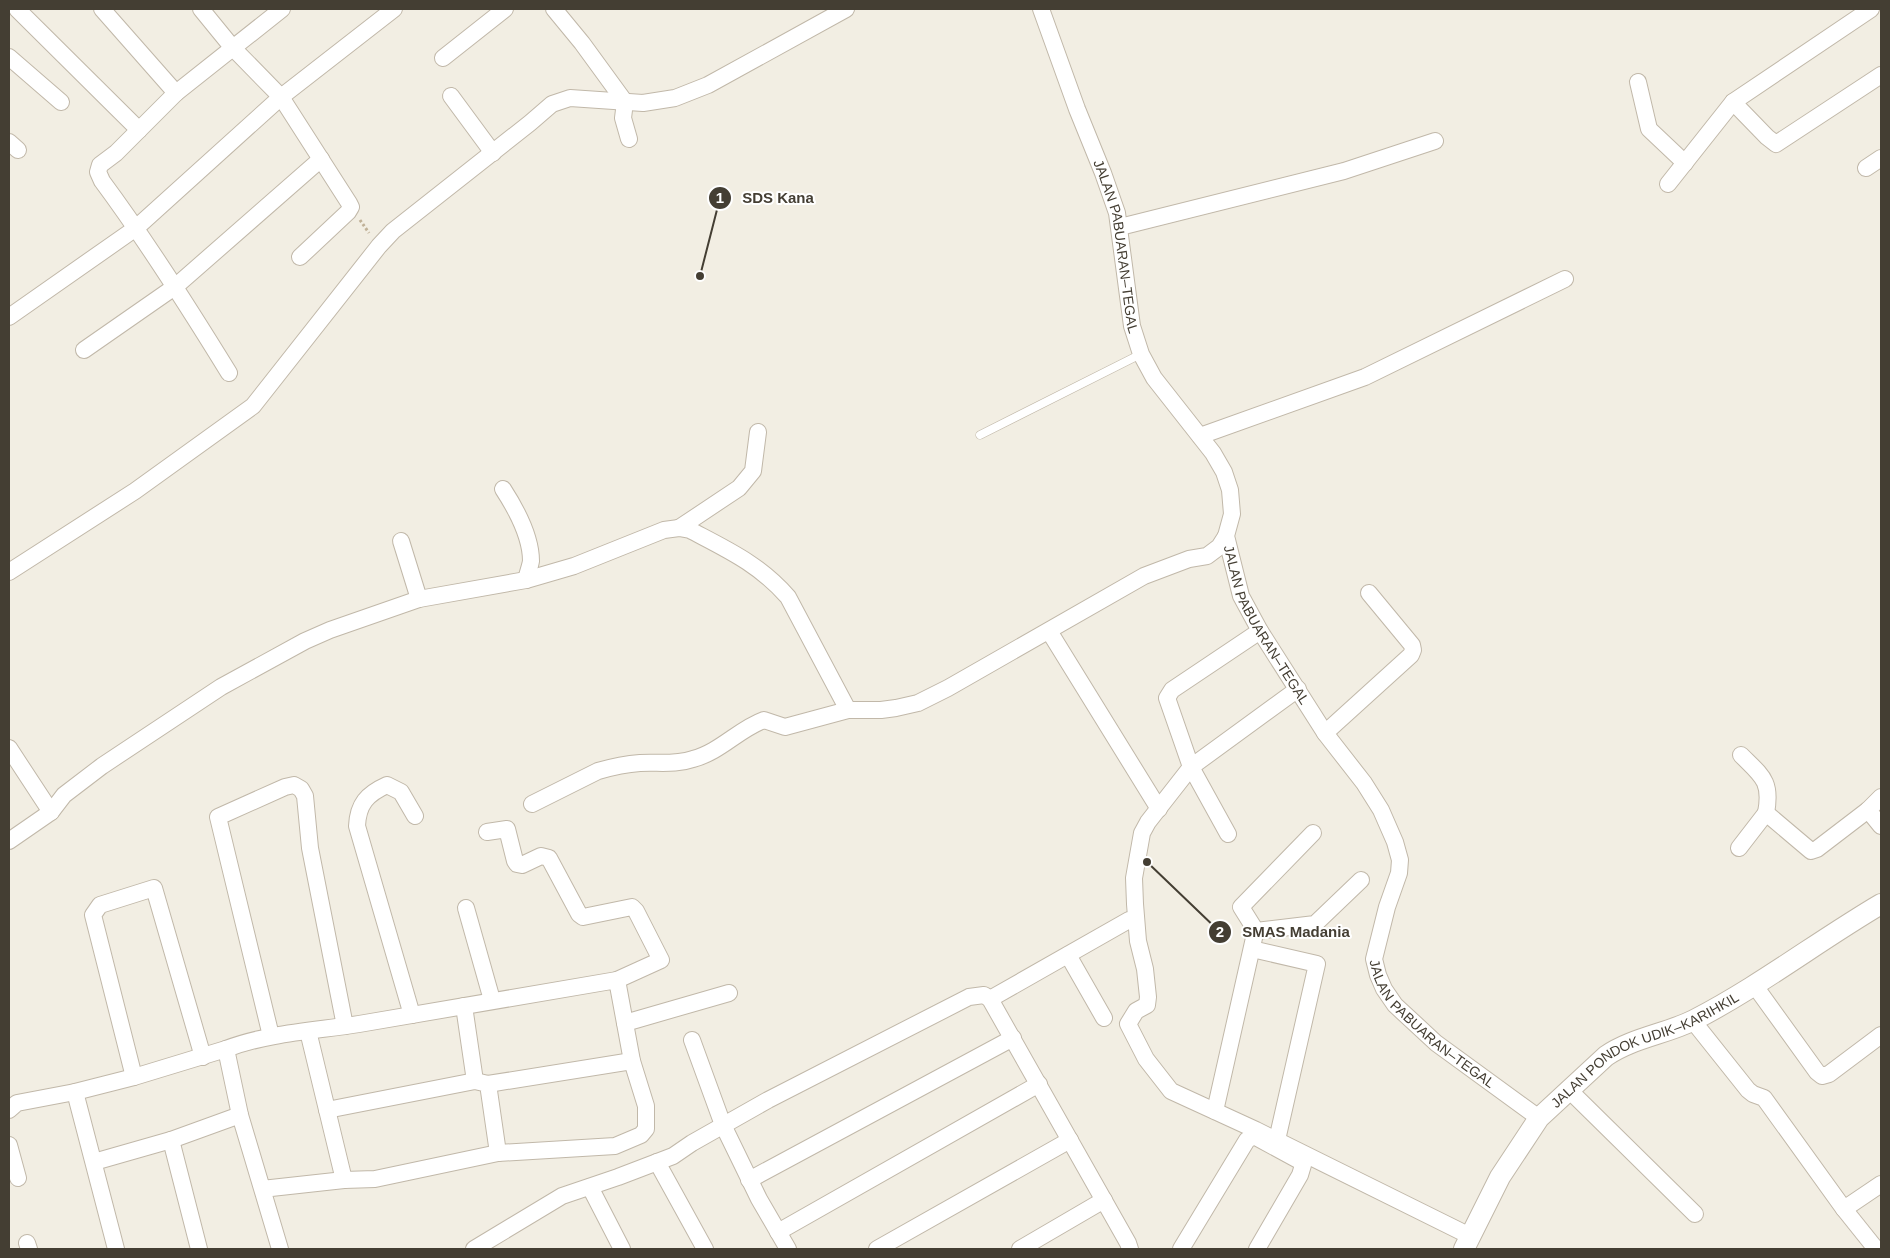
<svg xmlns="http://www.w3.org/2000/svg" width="1890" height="1258" viewBox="0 0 1890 1258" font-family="Helvetica,sans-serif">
<rect width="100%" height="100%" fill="#f2eee3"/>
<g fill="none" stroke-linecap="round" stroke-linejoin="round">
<g stroke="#c1b8a9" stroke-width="9">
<path id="service" d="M980 435 1141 354"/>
</g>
<g stroke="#c1b8a9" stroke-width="18">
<g id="minor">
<path d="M17 9 139 130"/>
<path d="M102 9 176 93"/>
<path d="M201 9 232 47 281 97 349 203 351 207 348 212 300 257"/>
<path d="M554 9 582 43 625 102 623 118 629 139"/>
<path id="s1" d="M1041 9 1077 109 1103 173 1117 213 1132 326 1141 354 1154 378 1213 453 1224 472 1230 490 1232 514 1226 536 1241 596 1260 631 1325 733 1364 783 1381 810 1395 842 1400 860 1399 873 1387 907 1374 959 1378 975 1384 989 1395 1005 1436 1043 1539 1118"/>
<path d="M9 57 61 102"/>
<path d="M443 58 505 9"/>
<path d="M1638 82 1649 129 1685 163"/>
<path d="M451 96 493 153"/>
<path d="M1733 102 1767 137 1776 144 1881 75"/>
<path d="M9 142 18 150"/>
<path d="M1866 168 1881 158"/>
<path d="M1668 184 1733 102 1871 9"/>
<path d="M1120 227 1344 171 1435 141"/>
<path d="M9 317 136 228 281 97 394 9"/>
<path d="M84 350 176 286 321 159"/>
<path d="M229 373C189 308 148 243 102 181L98 172 100 165 116 153 176 93 282 9"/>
<path d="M1200 436 1365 377 1565 279"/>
<path d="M503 489C516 509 531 536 531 561 530 567 527 575 526 580"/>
<path d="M679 528 739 488 753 471 758 432"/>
<path d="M401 541 419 599"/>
<path d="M9 572 135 491 253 406 379 246 393 231 530 123 552 104 570 98 643 103 675 98 708 85 846 9"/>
<path d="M1049 631 1159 809"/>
<path d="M1298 689 1191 767 1148 822 1142 833 1134 878 1135 904 1138 941 1145 969 1148 997 1147 1005 1136 1011 1128 1024 1146 1059 1171 1091 1256 1130 1470 1236"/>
<path d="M1325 733 1411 655 1413 650 1412 645 1369 593"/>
<path d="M9 748 51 812"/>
<path d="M1741 755C1762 776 1772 781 1766 813"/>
<path d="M1881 797 1868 810 1881 826"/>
<path d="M532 804 598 771C612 767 626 764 640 763 658 762 676 765 693 759 720 752 739 729 764 720L785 727 848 710"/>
<path d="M487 832 507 829 515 861 517 864 522 865 541 856 549 858 579 914 583 917 632 907 636 911 661 960 617 980"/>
<path d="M1313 833 1241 907 1256 931 1315 924 1361 880"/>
<path d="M1228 834 1191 767 1167 698 1172 690 1260 631"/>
<path d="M9 841 51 812 64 795 102 766 221 687 305 641 330 630 419 599 526 580 574 566 664 530 679 528 690 530C728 550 759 564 788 597L848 710H881L896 708 918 703 948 688 1144 576 1189 559 1207 556 1219 547 1226 536"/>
<path d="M1739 848 1766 813 1811 851 1817 849 1868 810"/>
<path d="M466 908 492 1000"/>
<path d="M1252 949 1317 964 1277 1140"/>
<path d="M1068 955 1104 1018"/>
<path d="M1755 986 1817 1072 1822 1076 1829 1074 1881 1035"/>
<path d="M990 999 1129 920"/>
<path d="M464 1006 475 1081"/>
<path d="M412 1015 357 826C358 804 367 794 387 785L401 792 415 816"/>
<path d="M1693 1021 1748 1090 1753 1094 1764 1098 1844 1209 1881 1184"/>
<path d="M625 1023 729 993"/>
<path d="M308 1031 344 1180"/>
<path d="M271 1036 218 817 285 787 294 785 301 789 305 796 310 848 345 1026"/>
<path d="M692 1040 723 1125 759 1199 788 1249"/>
<path d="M134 1077 93 915 100 905 154 888 203 1057"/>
<path d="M488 1084 632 1061"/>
<path d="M1568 1089 1695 1214"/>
<path d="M75 1092 116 1249"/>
<path d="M9 1110 17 1103 75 1092 134 1077 226 1049"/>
<path d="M327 1110 475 1081 488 1084 498 1153"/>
<path d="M1215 1111 1254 938"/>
<path d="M171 1140 199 1249"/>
<path d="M9 1145 18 1178"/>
<path d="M94 1162 171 1140 240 1115"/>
<path d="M657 1162 705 1249"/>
<path d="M749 1180 1013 1038"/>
<path d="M590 1187 622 1249"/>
<path d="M262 1189 344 1180 375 1179 498 1153 615 1146 641 1135 646 1129V1106L632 1061 617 980C531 994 445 1009 359 1024 314 1031 268 1033 226 1049L240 1115 280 1249"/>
<path d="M1844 1209 1876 1249"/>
<path d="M778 1232 1039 1084"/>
<path d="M27 1243 29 1249"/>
<path d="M474 1249 562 1196 618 1177 673 1156 692 1143 768 1100 969 997 984 995 990 999 1128 1243 1130 1249"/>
<path d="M877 1249 1070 1140"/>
<path d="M1020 1249 1104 1200"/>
<path d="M1181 1249 1247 1140 1254 1136 1300 1161 1303 1165 1300 1175 1257 1249"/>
</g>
</g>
<g stroke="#c1b8a9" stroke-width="22">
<g id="tertiary">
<path id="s2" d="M1464 1249 1500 1177 1539 1118 1606 1056C1632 1038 1666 1034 1694 1020 1760 986 1818 941 1881 904"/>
</g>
</g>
<path stroke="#c0b197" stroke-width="3" stroke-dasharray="2.5 2.5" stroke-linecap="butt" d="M360 220 369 233"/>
<use href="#service" stroke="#fff" stroke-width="8"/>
<use href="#minor" stroke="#fff" stroke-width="16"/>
<use href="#tertiary" stroke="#fff" stroke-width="20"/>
</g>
<g text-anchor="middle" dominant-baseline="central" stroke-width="4" stroke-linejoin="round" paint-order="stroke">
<g font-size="14" fill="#443e33" stroke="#fff">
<text stroke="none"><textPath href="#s1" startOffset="250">JALAN PABUARAN–TEGAL</textPath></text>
<text stroke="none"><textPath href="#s1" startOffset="670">JALAN PABUARAN–TEGAL</textPath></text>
<text stroke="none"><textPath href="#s1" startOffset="1135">JALAN PABUARAN–TEGAL</textPath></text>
<text stroke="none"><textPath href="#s2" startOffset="279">JALAN PONDOK UDIK–KARIHKIL</textPath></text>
</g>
</g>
<path fill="none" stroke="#443e33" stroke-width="2" d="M700 276L720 198M1147 862L1220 932"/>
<g fill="#443e33" stroke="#fff" stroke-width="2">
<circle cx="700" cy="276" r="5"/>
<circle cx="1147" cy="862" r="5"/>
<circle cx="720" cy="198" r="12"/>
<circle cx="1220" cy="932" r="12"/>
</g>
<g font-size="15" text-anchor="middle" font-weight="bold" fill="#fff">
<text x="720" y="203">1</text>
<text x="1220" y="937">2</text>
</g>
<g font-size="15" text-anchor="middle" font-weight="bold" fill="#443e33" stroke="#fff" stroke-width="4" stroke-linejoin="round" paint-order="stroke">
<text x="778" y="203">SDS Kana</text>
<text x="1296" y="937">SMAS Madania</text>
</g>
<rect width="1890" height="1258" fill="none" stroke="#443e33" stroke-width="20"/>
</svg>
